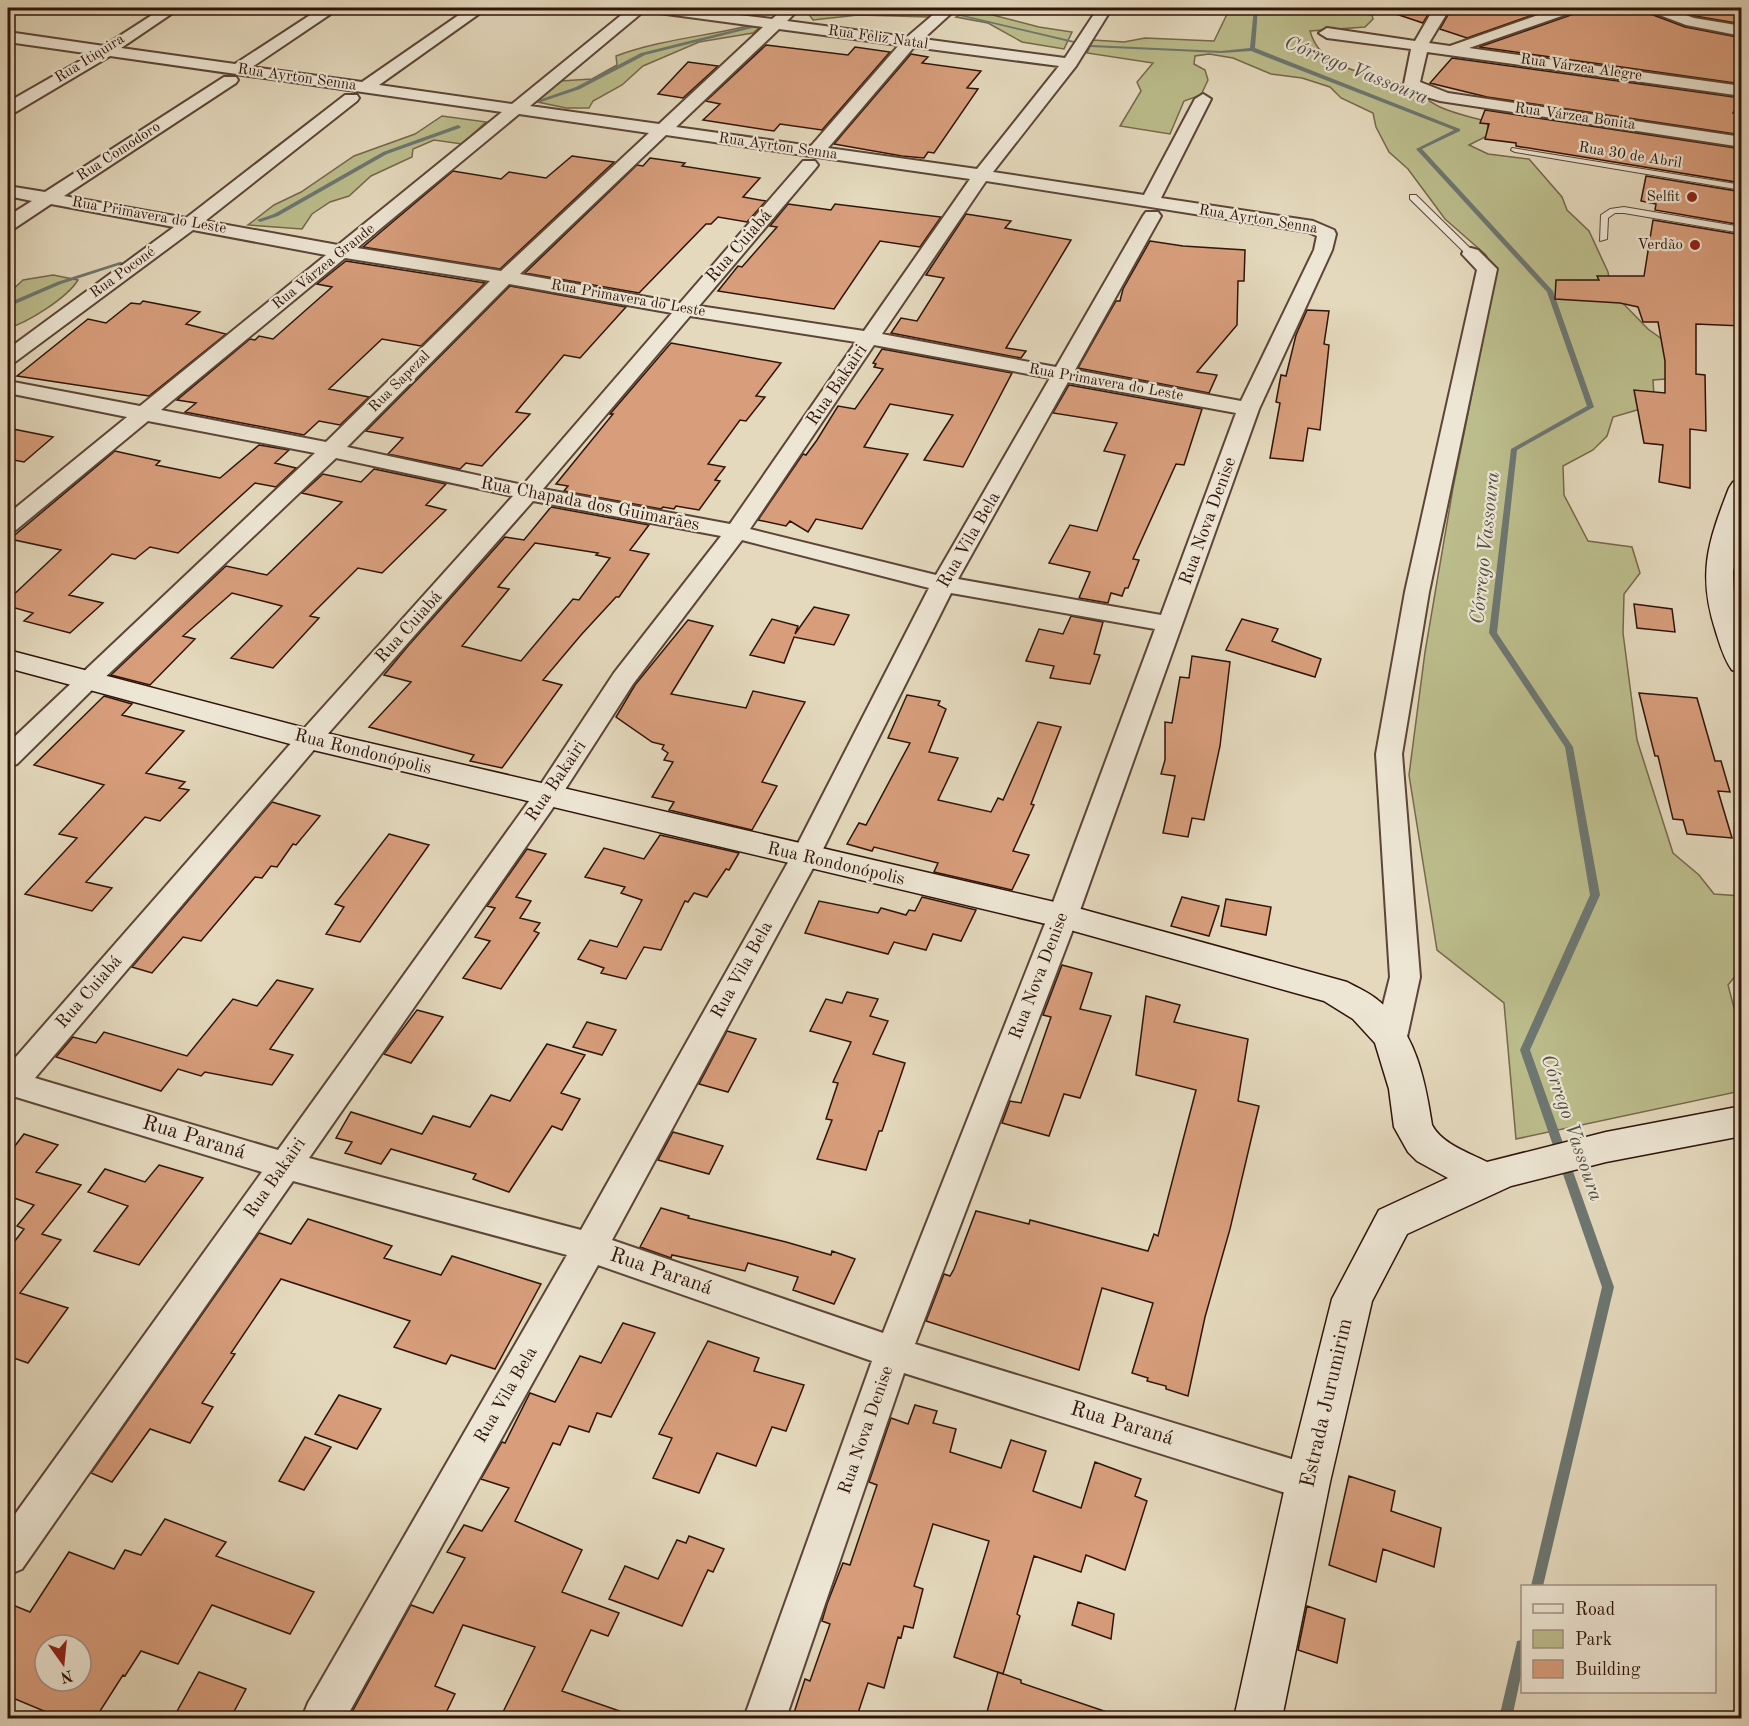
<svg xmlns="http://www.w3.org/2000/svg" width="1749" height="1726" viewBox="0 0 1749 1726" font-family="'Old Standard TT',serif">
<rect width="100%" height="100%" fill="#e4d9bd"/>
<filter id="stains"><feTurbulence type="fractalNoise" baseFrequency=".00333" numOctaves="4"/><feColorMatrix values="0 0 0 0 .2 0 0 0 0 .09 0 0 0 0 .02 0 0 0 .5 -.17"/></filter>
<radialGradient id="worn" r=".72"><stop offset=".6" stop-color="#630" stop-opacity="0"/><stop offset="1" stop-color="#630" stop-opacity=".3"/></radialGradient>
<path fill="#bcbd8c" stroke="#76684b" stroke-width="1.5" d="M861 8H939L930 17 858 15 813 20 808 13Z
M1230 8H1335L1372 15 1373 19 1365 27 1310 31C1321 71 1368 72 1400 84 1414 89 1426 100 1440 107 1455 114 1472 117 1488 122L1487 136 1469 145 1488 154 1529 159 1562 197 1567 210 1589 231 1608 272 1611 291 1648 329 1677 350 1679 378 1653 380 1654 397 1637 410 1613 417 1607 436 1593 450 1563 466 1564 495 1588 541 1632 547 1640 573 1624 594 1623 633 1637 740 1673 853 1699 875 1714 894 1741 896V969L1728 985 1737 1019 1741 1023V1091L1516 1139 1504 1003 1437 950 1409 775 1425 652 1453 488 1496 274 1486 255 1445 219 1408 169 1389 152 1376 127 1373 113 1341 98 1330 87 1302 78 1271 74 1233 58 1209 54 1195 56 1194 64 1205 70 1208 80 1201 95 1184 101 1170 134 1120 126 1141 91 1137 82 1153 63 1087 53 1093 40 1124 42 1145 38 1214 41Z
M969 9 1039 27 1072 32 1064 49 1022 42 988 23 956 17Z
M756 24 760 27 753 33 699 42 643 66 622 85 593 101 589 108H566L533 101 560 81 592 79 617 65 616 56C661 39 710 36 756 24Z
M442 116 486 122 462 144 434 140 413 149 412 157 371 176 349 196 330 202 312 214 302 229 248 225 274 205 301 192 354 156 415 134Z
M53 275 78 280C67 298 27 323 8 328V294L23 280Z"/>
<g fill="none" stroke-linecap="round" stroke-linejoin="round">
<path fill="#6d7772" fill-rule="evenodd" d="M876 8H887L885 9 814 16 812 15 814 14Z
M927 8H933L1091 45 1221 51 1250 48 1254 8H1258L1255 48 1460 129V131L1422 149 1553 291 1594 407 1517 450 1497 633 1573 747 1600 895 1530 1050 1614 1287 1543 1586H1531L1602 1287 1520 1050 1590 895 1565 747 1489 633 1511 449 1587 406 1547 292 1416 149 1454 130 1251 51 1221 53 1091 47Z
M754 25H756V27L645 55 580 89 541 102 536 101 576 87 641 53Z
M458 125 461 127 460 128 387 154 278 216 260 222 257 220 274 214 383 152Z
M120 262 125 263 61 284 8 307V303L57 282Z
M1522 1640V1671L1512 1718H1499L1516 1646 1517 1641Z"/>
</g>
<path fill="#d89e7c" stroke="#2f140a" stroke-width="1.5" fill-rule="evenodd" d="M1391 8H1432L1423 23 1390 12Z
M1452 8H1553L1467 38 1440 29Z
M1580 8H1644L1648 13 1685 27 1742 38V84L1479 47 1577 13Z
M1671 8H1742V24L1695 16Z
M766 45 848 55 855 47 890 52 822 130 780 124 774 131 703 120 720 104 706 101Z
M911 54 928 57 922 63 981 71 967 88 978 89 934 153 928 152 924 158 902 156 834 144Z
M1452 58 1741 98 1733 113 1742 115V135L1487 97 1430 83Z
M688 62 718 66 683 98 658 94Z
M1485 110 1742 149V183L1516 146V143L1485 139 1489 124 1480 123Z
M572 156 614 162 500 269 363 247 453 171 501 179 509 172 546 178Z
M650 158 685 163 682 166 760 178 743 197 766 201 747 222 718 217 711 224H706L639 293 525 273 637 165 643 166Z
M1646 176 1742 192V225L1655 210 1656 204 1641 201Z
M788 204 831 210 835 204 941 217 920 247 880 241 834 309 718 291 738 266 742 267 777 227 770 226Z
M966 214 1011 221 1005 228 1071 240 1006 348 1026 351 1021 358 891 333 901 318 917 321 944 278 926 275Z
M1653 220 1742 235V326L1696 324V374L1705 375 1706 431 1690 429V488L1659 482 1663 445 1644 443 1634 390 1665 393V361L1658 322H1643L1638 307 1620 303 1555 299 1556 280H1599L1597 276H1644Z
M1150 241 1183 246 1245 250 1244 281H1238L1237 325 1197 372 1217 375 1209 393 1078 368 1116 301H1120L1123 289Z
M346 261 485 283 421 346 382 339 329 389 369 397 340 425 319 421 304 435 185 412 196 403 177 400 250 339 255 340 259 336 273 339 332 287 317 284Z
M510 286 626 307 580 358 564 355 516 412 530 414 482 466 466 463 460 469 388 454 403 438 366 431Z
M143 301 200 312 186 324 226 334 149 396 17 376 88 319 106 323 131 303 140 304Z
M1307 310 1329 311 1324 344 1329 345 1320 430 1308 428 1303 461 1270 458 1280 403 1276 402 1281 375 1286 376 1296 335Z
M671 343 781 363 756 396 765 397 746 421 740 420 708 464 725 467 715 480 720 481 699 510 676 506 674 509 663 507 661 509 564 491 568 486 556 484 613 414H610Z
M882 349 1012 373 963 467 924 460 953 415 890 404 864 447 908 454 862 529 816 519 808 532 790 521 786 526 758 520 803 454 806 455 817 440 838 406 855 409 883 369 874 367 876 364 873 363Z
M1069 385 1202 409 1184 465 1176 464 1133 559 1139 560 1128 588H1125L1122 596 1111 593 1108 603 1079 598 1090 572 1049 563 1070 525 1097 531 1125 455 1104 451 1117 423 1053 413Z
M8 428 53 437 24 462 8 459Z
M259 445 289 450 275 463 296 468 276 487 255 483 178 553 150 547 135 559 112 554 69 595 103 603 70 633 24 621 33 613 8 606V600L61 550 10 539 115 451 160 461 156 465 220 478Z
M374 469 446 484 426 505 446 510 382 573 358 568 310 616 319 618 273 668 231 658 282 606 232 593 183 636 195 639 150 685 111 675 226 566 267 575 342 502 302 493 323 474 361 482Z
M551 507 649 525 630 550 649 554 619 597H616L581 635 543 680 562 685 502 768 470 761 474 755 369 727 411 682 384 675 408 646 505 537 524 540ZM535 543 598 553 596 555 610 558 579 600 573 599 521 661 462 646 509 589 498 587Z
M1634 604 1672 609 1675 632 1637 628Z
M814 607 849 615 834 645 794 637 784 663 750 655 772 619 798 626 795 634Z
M1071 616 1103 622 1094 654 1100 655 1090 684 1050 678 1054 666 1026 661 1039 629 1063 634Z
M1242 619 1278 629 1272 641 1321 659 1315 677 1226 650Z
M688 620 713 626 671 694 746 708 753 691 805 702 762 782 777 786 752 830 669 810 674 802 652 797 673 762 664 760 668 753 662 749 664 745 652 742 616 717 635 685Z
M1192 656 1230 662 1220 746 1204 820 1192 818 1188 837 1163 833 1175 776 1161 774 1165 760V722L1172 723 1180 677 1189 678Z
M1639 693 1697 698 1715 761H1721L1730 792 1718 791 1732 838 1687 834 1683 820 1673 819 1658 756H1655Z
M907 695 940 701 938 705 946 709 929 752 958 758 938 800 991 812 998 798 1003 800 1038 722 1061 727 1031 804 1034 805 1013 851 1029 855 1012 890 934 872 938 863 874 847 872 851 847 844 859 823 866 825 910 743 888 738Z
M104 696 132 704 122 715 184 731 146 773 185 782 179 788 189 790 160 821 145 817 86 882 112 888 92 911 25 894 77 838 59 834 104 785 34 765Z
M272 802 320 816 296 845 293 844 277 867 271 866 262 878 255 877 201 941 183 937 152 973 132 967Z
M389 834 429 845 360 942 326 934 344 907 335 904Z
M660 835 739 853 729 870 726 869 707 897 694 893 688 902 685 901 661 950 644 947 626 979 601 973 604 968 578 959 590 940 617 947 642 900 621 893 625 887 585 877 604 848 644 859Z
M527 849 546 854 516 897 531 901 520 918 540 923 534 931 539 933 501 989 463 978 490 941 475 937 495 908 487 906Z
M922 897 976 910 961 941 933 934 926 950 894 942 888 954 805 933 819 901 878 913 881 908 906 915 909 910 915 911Z
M1182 897 1219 906 1209 936 1171 926Z
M1226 899 1271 907 1266 935 1221 926Z
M1062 965 1092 973 1080 1009 1111 1016 1080 1098 1064 1094 1049 1136 1002 1123 1010 1101 1021 1103 1051 1017 1043 1015Z
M277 980 313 989 270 1049 293 1055 272 1085 205 1072 201 1076 178 1069 161 1091 56 1057 73 1037 96 1043 104 1032 187 1056 233 999 257 1006Z
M847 992 878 999 870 1016 888 1021 873 1054 905 1063 882 1131H879L866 1170 817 1159 832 1120 826 1119 838 1083 833 1082 851 1042 810 1031 826 999 842 1003Z
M1146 996 1180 1005 1174 1022 1248 1039 1238 1101 1259 1106 1230 1229 1205 1317 1188 1396 1166 1389V1386L1147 1381 1148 1378 1132 1373 1153 1303 1102 1288 1079 1370 926 1321 944 1274 950 1276 954 1269 976 1211 1029 1224 1030 1220 1148 1251 1154 1234 1158 1236 1196 1090 1136 1075Z
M417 1010 443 1017 411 1063 384 1054Z
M587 1022 616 1030 602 1055 573 1047Z
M727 1031 756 1039 728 1092 699 1084Z
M547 1044 585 1055 561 1093 580 1099 562 1130 552 1126 509 1192 473 1179 476 1174 391 1149 381 1164 345 1153 352 1142 336 1138 351 1112 422 1134 433 1116 470 1127 491 1095 510 1101Z
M673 1132 723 1146 709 1174 658 1160Z
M24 1134 58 1145 36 1172 81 1185 42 1234 61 1240 20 1293 68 1308 28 1363 8 1356V1250L24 1229 17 1226 34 1205 14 1198 8 1206V1155Z
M159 1165 203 1178 139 1265 94 1251 128 1206 88 1192 105 1169 145 1182Z
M661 1208 689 1216 688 1218 786 1242 831 1255 832 1251 855 1259 834 1304 793 1290 798 1277 748 1263 745 1271 672 1255 671 1258 640 1247Z
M308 1219 392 1246 384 1258 441 1275 452 1256 541 1284 495 1369 451 1355 446 1364 394 1347 410 1321 281 1279 231 1353 235 1354 202 1403 213 1407 190 1443 150 1429 112 1482 91 1473 259 1233 291 1244Z
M623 1323 655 1333 611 1417 597 1413 589 1432 569 1426 560 1445 553 1443 515 1521 582 1550 562 1592 619 1613 608 1636 591 1630 562 1691 631 1715 630 1719H520L503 1712 535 1647 463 1625 435 1686 455 1694 443 1719H370L352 1712 411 1605 433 1613 465 1558 447 1552 464 1525 482 1531 509 1488 481 1479 502 1442 505 1443 530 1393 555 1402 580 1356 601 1363Z
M708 1341 759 1358 754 1371 804 1385 786 1431 772 1427 756 1466 717 1453 699 1493 653 1478 672 1438 659 1434Z
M339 1395 381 1409 357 1449 315 1434Z
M915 1405 937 1411 933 1423 956 1429 950 1452 1001 1468 1011 1440 1046 1451 1033 1491 1081 1508 1095 1462 1141 1479 1135 1496 1147 1501 1125 1570 1086 1555 1081 1572 1034 1556 1017 1614 1020 1616 1003 1674 954 1657 989 1541 933 1524 914 1586 923 1589 913 1628 904 1626 901 1638 898 1637 884 1688 868 1683 856 1719H792L805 1679 810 1681 830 1624 822 1621 827 1604 843 1563 850 1565 877 1485 869 1482 891 1418 908 1424Z
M305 1437 331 1447 304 1490 279 1481Z
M1349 1476 1395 1491 1391 1511 1441 1528 1434 1567 1383 1549 1376 1582 1329 1565Z
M165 1519 226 1542 216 1556 314 1592 290 1634 212 1605 178 1664 141 1651 125 1676 123 1675 95 1719H63L8 1696V1603L30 1612 69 1552 114 1569 125 1550 141 1555ZM45 1645H81V1681H45Z
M689 1536 724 1549 713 1572 708 1570 682 1626 609 1599 625 1566 658 1579 677 1540 686 1543Z
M1078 1602 1114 1614 1111 1639 1072 1625Z
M1307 1606 1345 1619 1337 1663 1298 1650Z
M199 1672 246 1689 230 1719H195L176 1713Z
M998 1672 1021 1680V1683L1113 1714 1112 1719H985Z"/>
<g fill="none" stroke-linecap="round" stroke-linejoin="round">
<g stroke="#5c4537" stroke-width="2">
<path id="lane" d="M1512 148 1742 185V190L1515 152 1511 150Z
M1410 195H1416L1474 252V256H1468L1410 199Z
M1624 207 1742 227V233L1624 213H1615L1608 218 1607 239 1600 241 1601 215 1610 209Z"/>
</g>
<g stroke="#5c4537" stroke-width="4">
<path id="street" d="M8 8H21L18 11 8 15Z
M163 8H180L121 48 235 64 321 8H337L335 11 252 67 362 82 469 8H485L483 11 379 85 512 104 630 8H681L772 19 785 8H800L787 21 907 37 941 8H957L923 39 1065 58 1098 8H1112L1076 66 993 172 1144 195 1195 99 1203 94 1211 99 1161 198 1313 221 1334 230 1336 234 1332 250 1259 409 1078 916 915 1344 1308 1464 1322 1469 1327 1482 1322 1495 1308 1500 904 1373 786 1718H744L872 1361 598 1265 346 1718H302L308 1703 567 1255 293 1181 22 1569 8 1575V1524L262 1172 16 1097 8 1099V1066L300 733 513 496 336 458 97 685 17 764 8 767V743L315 453 148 421 16 530 8 532V514L127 417 8 393V381L140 406 326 255 193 230 15 362 8 364V349L174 227 51 204 15 228 8 230V216L32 201 8 196V186L45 192 224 77H236L238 80 236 83 64 196 186 218 345 95H357L359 98 357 101 205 221 338 245 502 112 110 56 14 113 8 114V102L92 54 8 42V32L104 46ZM644 11 763 27 659 124 530 106ZM779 29 899 45 811 146 676 127ZM914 47 1059 66 977 169 828 148ZM519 114 649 133 501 271 357 248ZM666 135 970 179 864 331 699 306 815 169 818 165 815 161H803L680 303 520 274ZM986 181 1308 232 1317 236 1314 250 1241 401 1075 370 1161 216 1158 212H1146L1143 216 1056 367 882 334ZM345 258 490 281 326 442 161 410ZM509 284 672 313 523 485 347 447ZM690 316 856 342 730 524 543 489ZM874 345 1050 378 936 575 750 529ZM1068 382 1236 413 1161 615 958 579ZM533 501 721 536 614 673 537 790 278 1150 35 1078 318 745ZM742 540 929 588 791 857 581 1230 309 1158 557 802 633 684ZM951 593 1155 629 1048 916 883 1333 612 1240 819 857Z
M1434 8H1450L1429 43 1450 46 1558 8H1578L1576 11 1469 48 1742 86V96L1427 52 1420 82 1448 93 1742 137V147L1440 101 1420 95 1404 84 1411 49 1327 38 1319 33 1327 28 1415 41Z
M1646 8H1666L1694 18 1742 26V36L1686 25 1649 11Z
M1471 248 1478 250 1497 269 1429 592 1402 754 1420 977 1407 1037 1402 1045 1391 1049 1380 1045 1375 1037 1390 977 1376 754 1405 592 1477 270 1462 254 1464 250Z"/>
</g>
<g stroke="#2f140a" stroke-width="3">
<path id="secondary" d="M1742 480V527L1733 572 1734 593 1742 623V673L1732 670C1724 659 1720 645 1716 632 1697 574 1708 542 1729 488L1733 482Z
M8 650 309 729 1063 904 1347 982C1358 988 1370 993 1379 1001 1416 1032 1425 1080 1432 1125 1442 1144 1469 1153 1487 1162L1606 1132 1742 1106V1136L1606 1162 1511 1186 1407 1234 1372 1301 1330 1482 1282 1718H1234L1286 1482 1332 1299 1379 1210 1448 1178 1417 1161 1408 1152 1394 1127 1389 1089 1375 1043 1353 1019 1324 1001 1063 928 309 749 8 668Z"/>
</g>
<use href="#lane" fill="#ede6d4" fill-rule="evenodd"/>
<use href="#street" fill="#ede6d4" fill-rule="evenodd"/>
<use href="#secondary" fill="#ede6d4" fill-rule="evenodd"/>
</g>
<g fill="#8f2418" stroke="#ede6d4" stroke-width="2">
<circle cx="1692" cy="197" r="6"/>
<circle cx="1695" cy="245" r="6"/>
</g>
<g text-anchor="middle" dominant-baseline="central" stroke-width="4.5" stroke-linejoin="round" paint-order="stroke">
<g font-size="15" fill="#2f140a" stroke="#ede6d4">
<text transform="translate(878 38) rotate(8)">Rua Feliz Natal</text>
<text transform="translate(90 59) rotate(-32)">Rua Itiquira</text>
<text transform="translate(1581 68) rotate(8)">Rua Várzea Alegre</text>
<text transform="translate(297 78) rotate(8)">Rua Ayrton Senna</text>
<text transform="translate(1575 117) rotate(8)">Rua Várzea Bonita</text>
<text transform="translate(778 147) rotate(8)">Rua Ayrton Senna</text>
<text transform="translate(119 152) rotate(-33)">Rua Comodoro</text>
<text transform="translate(1630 156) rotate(9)">Rua 30 de Abril</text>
<text transform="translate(149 216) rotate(10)">Rua Primavera do Leste</text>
<text transform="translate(1258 220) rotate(9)">Rua Ayrton Senna</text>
<text transform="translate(324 267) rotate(-39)">Rua Várzea Grande</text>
<text transform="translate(123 273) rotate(-36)">Rua Poconé</text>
<text transform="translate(628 299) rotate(10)">Rua Primavera do Leste</text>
<text transform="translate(400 382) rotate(-45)">Rua Sapezal</text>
<text transform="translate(1106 383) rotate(10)">Rua Primavera do Leste</text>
</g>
<g font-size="15" fill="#2f140a" stroke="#ede6d4" text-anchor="end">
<text x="1680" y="197">Selfit</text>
<text x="1683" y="245">Verdão</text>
</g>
<g font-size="18" fill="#2f140a" stroke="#ede6d4">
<text transform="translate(739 246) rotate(-49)">Rua Cuiabá</text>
<text transform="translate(837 385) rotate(-56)">Rua Bakairi</text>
<text transform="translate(590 504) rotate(11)">Rua Chapada dos Guimarães</text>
<text transform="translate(1208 521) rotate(-70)">Rua Nova Denise</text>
<text transform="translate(969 540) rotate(-60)">Rua Vila Bela</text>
<text transform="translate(409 627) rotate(-48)">Rua Cuiabá</text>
<text transform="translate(363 752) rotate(14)">Rua Rondonópolis</text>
<text transform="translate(556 781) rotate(-56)">Rua Bakairi</text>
<text transform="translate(836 864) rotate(13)">Rua Rondonópolis</text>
<text transform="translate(742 970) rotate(-61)">Rua Vila Bela</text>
<text transform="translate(1039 976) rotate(-69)">Rua Nova Denise</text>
<text transform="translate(89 992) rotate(-49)">Rua Cuiabá</text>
<text transform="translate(275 1178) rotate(-55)">Rua Bakairi</text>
<text transform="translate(506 1395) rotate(-60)">Rua Vila Bela</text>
<text transform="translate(866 1430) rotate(-71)">Rua Nova Denise</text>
</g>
<g font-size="20" font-style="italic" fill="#534e47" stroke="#ede6d4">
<text transform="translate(1356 71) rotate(22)">Córrego Vassoura</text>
<text transform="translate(1486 548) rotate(-84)">Córrego Vassoura</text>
<text transform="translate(1571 1128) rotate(71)">Córrego Vassoura</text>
</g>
<g font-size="21" fill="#2f140a" stroke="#ede6d4">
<text transform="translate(194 1138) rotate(17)">Rua Paraná</text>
<text transform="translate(661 1272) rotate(19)">Rua Paraná</text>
<text transform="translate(1327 1403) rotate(-77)">Estrada Jurumirim</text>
<text transform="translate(1122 1424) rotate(17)">Rua Paraná</text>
</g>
</g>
<rect width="1749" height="1726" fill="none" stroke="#e4d9bd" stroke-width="30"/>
<rect x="9" y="9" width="1731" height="1708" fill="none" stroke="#2f140a" stroke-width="3"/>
<rect x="15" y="15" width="1719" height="1696" fill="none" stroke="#2f140a" stroke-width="1.5"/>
<rect x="1521" y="1585" width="195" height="108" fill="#ede6d4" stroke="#a19283" stroke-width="1.5"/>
<rect x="1533" y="1604" width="30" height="9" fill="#ede6d4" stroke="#a19283" stroke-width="1.5"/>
<text x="1575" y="1615" font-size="18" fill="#2f140a">Road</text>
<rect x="1533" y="1630" width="30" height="18" fill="#bcbd8c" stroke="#a19283" stroke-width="1.5"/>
<text x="1575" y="1645" font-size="18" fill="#2f140a">Park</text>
<rect x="1533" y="1660" width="30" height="18" fill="#d89e7c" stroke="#a19283" stroke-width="1.5"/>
<text x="1575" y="1675" font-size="18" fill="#2f140a">Building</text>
<g transform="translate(63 1663) rotate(165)"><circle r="28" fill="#ede6d4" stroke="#a19283" stroke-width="1.5"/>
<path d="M0-4.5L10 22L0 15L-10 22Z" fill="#8f2418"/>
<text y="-9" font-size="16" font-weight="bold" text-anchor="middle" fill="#2f140a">N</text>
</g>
<rect width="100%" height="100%" filter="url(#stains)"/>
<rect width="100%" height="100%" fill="url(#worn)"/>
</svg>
